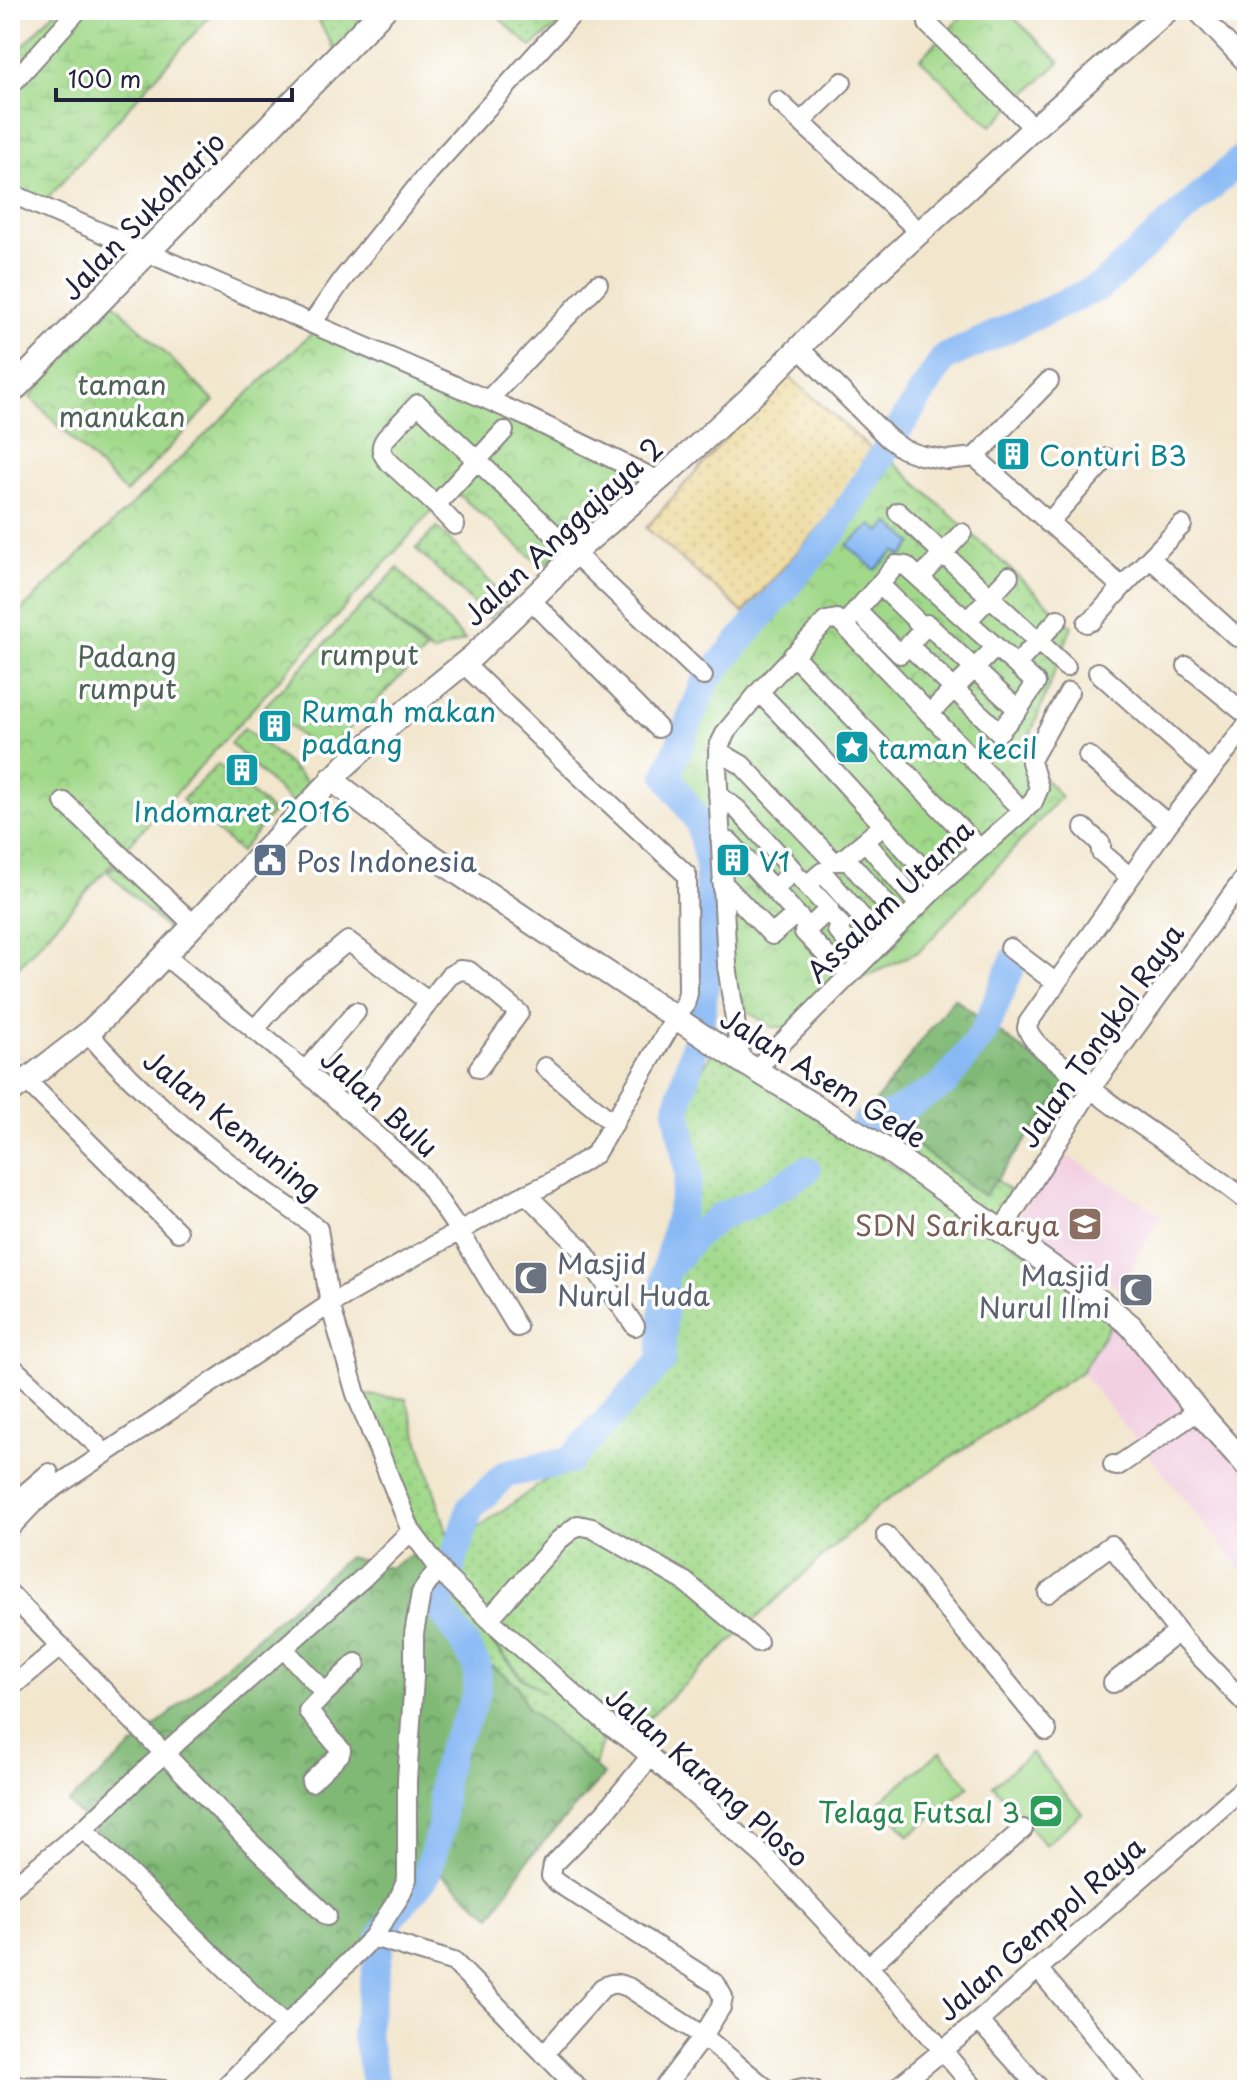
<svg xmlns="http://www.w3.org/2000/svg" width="1257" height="2100" viewBox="0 0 1257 2100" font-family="'Playpen Sans',sans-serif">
<defs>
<pattern id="grass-dots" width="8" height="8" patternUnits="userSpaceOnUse" patternTransform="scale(2)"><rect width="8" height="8" fill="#a1d98a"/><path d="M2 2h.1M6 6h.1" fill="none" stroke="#8aba78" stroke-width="1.8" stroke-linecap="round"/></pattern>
<pattern id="forest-crowns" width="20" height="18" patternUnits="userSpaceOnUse" patternTransform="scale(2)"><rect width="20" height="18" fill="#80b976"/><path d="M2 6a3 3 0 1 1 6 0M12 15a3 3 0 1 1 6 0" fill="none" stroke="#689662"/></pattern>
<pattern id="wetland-marsh" width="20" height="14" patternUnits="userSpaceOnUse" patternTransform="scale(2)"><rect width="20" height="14" fill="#a1d98a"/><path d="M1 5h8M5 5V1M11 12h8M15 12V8" fill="none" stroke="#8aba78"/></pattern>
<pattern id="sand-dots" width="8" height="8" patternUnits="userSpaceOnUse" patternTransform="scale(2)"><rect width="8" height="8" fill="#eeda9e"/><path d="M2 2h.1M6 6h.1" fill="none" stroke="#ccbb89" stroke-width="1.8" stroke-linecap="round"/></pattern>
<pattern id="park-crowns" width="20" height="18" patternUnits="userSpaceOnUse" patternTransform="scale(2)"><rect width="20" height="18" fill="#a1d98a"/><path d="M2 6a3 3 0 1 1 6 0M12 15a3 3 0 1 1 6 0" fill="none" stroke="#8aba78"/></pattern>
</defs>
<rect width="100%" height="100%" fill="#fff"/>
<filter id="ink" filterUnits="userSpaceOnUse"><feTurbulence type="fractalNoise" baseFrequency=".0125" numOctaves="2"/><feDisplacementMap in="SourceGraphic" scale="16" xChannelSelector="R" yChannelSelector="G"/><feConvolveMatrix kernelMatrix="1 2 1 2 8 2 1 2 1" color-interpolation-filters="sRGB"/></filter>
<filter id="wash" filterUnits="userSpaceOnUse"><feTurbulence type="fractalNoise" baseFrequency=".006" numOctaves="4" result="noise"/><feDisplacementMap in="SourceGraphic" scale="32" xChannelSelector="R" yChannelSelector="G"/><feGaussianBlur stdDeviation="1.8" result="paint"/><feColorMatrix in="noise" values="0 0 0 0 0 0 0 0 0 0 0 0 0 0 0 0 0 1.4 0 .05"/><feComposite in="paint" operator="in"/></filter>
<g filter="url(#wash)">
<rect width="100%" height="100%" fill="#f2e6cd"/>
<path fill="#f2cfe1" d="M1061 1152 1161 1214 1120 1289 1082 1269 1074 1278 1007 1233Z
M1118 1313 1247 1471V1576L1081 1372Z"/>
<path fill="url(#grass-dots)" stroke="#627e62" stroke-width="2" d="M313 10H370L339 58Z
M490 10H577L531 47Z
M437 527 507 599 490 619 416 549Z
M398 568 465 640 432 653 369 598Z
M244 728 285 761 311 786 300 811 230 743Z
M218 764 273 812 240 852 182 800Z
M121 858 190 925 176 938 108 872Z
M714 1048 1118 1313 1081 1372 878 1506 621 1743 605 1733 594 1767 527 1708 517 1685 482 1659 441 1617 453 1596 521 1678 545 1693 522 1677 415 1546 356 1394 406 1399 451 1545H453L570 1463 672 1366 665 1273 691 1176 680 1109Z
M908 1118 1025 1201 1002 1226 891 1149Z"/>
<path fill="url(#forest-crowns)" stroke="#516e58" stroke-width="2" d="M954 998 1068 1084 984 1196 869 1110Z
M420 1550 445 1573 442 1618 482 1659 517 1685 527 1708 604 1775 530 1857 491 1916 433 1867 426 1876V1865L372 1933 286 2022 68 1803 348 1557 389 1568Z"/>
<path fill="url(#wetland-marsh)" stroke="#627e62" stroke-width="2" d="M56 10H215L42 205 10 192V61Z"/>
<path fill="url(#sand-dots)" stroke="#887e6c" stroke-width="2" d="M784 372 881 458 743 613 721 592 704 579 646 528Z"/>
<path fill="url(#park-crowns)" stroke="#627e62" stroke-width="2" d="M968 10H1006L1060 62 991 126 920 59Z
M113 302 214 401 126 493 30 397Z
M317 328 656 476 542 566 452 489 10 976V621Z
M891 460 1072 626 1023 754 1061 797 920 951 848 985 792 1027H772L748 1012 737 991 714 904 710 865 699 823 667 775 706 680Z
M369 598 426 651 323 755 265 706Z"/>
<path fill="#a1d98a" stroke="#627e62" stroke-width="2" d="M941 1751 969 1786 909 1836 880 1801Z
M1031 1753 1082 1813 1045 1845 993 1785Z"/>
<path fill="#89b9f4" stroke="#566e98" stroke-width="2" d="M889 523 913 543 902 557 895 551 875 570 847 545 872 525 880 532Z"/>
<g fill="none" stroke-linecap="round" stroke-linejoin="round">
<path stroke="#89b9f4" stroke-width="28" d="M865 1123 894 1113 944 1084 984 1032 1014 960
M672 1264 694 1237 720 1216 753 1203 807 1170
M377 2090 365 2032 382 1935 394 1914 426 1876 441 1828 443 1777 452 1746 467 1718 477 1692V1666L466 1646 439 1606 470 1508 506 1474 569 1461 661 1362 665 1273 689 1176 677 1110 700 1026 706 977 709 865 699 823 667 775 706 680 833 532 944 358 1101 286 1247 154"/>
</g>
</g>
<g filter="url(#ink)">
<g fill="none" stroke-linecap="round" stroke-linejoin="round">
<g stroke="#8a8484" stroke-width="22">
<path id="minor" d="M1196 10 1247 64
M928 24 1034 128
M10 86 78 10
M778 101 921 233
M801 122 842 82
M10 193 525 416 659 481
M312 323 343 279 429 172 576 10
M800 349 888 438 903 449 920 455 947 460 975 457 1049 381
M488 400 598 284
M975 457 1122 587 1182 525
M436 505 387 460C380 452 380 446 386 438L418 404 703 676
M898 512 1066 667
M1048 523 1107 458
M455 525 436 505 504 431
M1150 558 1237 637
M920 578 962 533
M880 585 924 628 908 645
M530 599 658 728
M856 610 900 654 908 645 999 732 1018 710
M967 621 1009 576
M1087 623 1092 621 1122 587
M844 625 896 565 906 566 1036 683 1018 710 927 624
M793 655 974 843
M1016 665 1058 619
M1187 666 1247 715
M1098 672 1209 771
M759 692 814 749 933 880
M929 714 996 647
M1247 725 1168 824 1028 1023 1027 1028C1033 1044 1049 1054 1061 1064 1119 1115 1187 1153 1247 1201
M718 751 742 765 833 861H841L884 825
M1088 756 1168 824
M718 795 737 809 794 871 773 889
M64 802 194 925
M1084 828 1101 844V852L1130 877
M720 838 730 842 796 914
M865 841 913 898
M845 857 893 912
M801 879 829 909 809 928
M722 882 772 935 796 914 809 928 804 932 836 965
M807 885 822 872 873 930
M827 911 841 925 837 930 853 949
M1010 948 1056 983
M164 955 305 1071 421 1175 460 1232 517 1327
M254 1030 294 985 348 941 429 1002
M88 1033C136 1089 195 1137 253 1182 275 1198 297 1212 318 1229L330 1304 356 1394 411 1531 445 1576 489 1619 610 1726 636 1744 765 1857 904 2005 976 2090
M741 1061 727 965 717 767 719 746 726 732 759 692 826 621 837 619 844 625 1013 801
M545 1067 614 1124
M755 1070 939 885 1033 802 1039 788 1031 762 1032 758 1069 692
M305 1071 356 1012
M27 1081 178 1232
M347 1109 449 976 460 970 469 971 519 1013 479 1068
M526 1194 581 1248 635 1326
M1002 1230 1090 1090 1247 874
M10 1365 98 1446
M1113 1465 1117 1466 1122 1463 1198 1411
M10 1506 49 1473
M10 1528 33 1504 55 1487 330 1304 518 1198 548 1184 595 1154 675 1018 685 1005 688 993 687 875 564 761 463 663
M886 1535 1047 1731
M1048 1593 1111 1545 1185 1641 1247 1705
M10 1594 250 1842 327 1916
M489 1619 559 1540 578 1525 592 1528 684 1581 758 1642
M284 1649 325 1693 308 1711 341 1750 340 1754 311 1782
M1113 1683 1178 1632
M10 1688 61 1646
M325 1693 356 1663
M650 1757 605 1812 553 1865 551 1876 558 1883 716 1984 723 1997 721 2007 703 2036 768 2090
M89 1834 286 2027
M10 1889 88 1825 150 1766 363 1578 411 1531
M373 1937 400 1896 407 1879V1780L414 1678V1634L421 1593 439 1567
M868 1967 1023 1829
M1038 1969 1139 2090
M979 2021 1041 2090
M544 2054 602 1988C612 1982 617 1983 628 1987L703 2036 662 2090
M10 2086 141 2088 164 2090
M222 2090 373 1937 454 1962 580 2090
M795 2090 803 2088 814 2090
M894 2090 979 2021 1247 1785"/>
</g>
<g stroke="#8a8484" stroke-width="26">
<path id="tertiary" d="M331 779 418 846 529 921 741 1061 887 1150 1103 1303 1131 1326 1198 1411 1247 1466
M10 1093 88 1033 129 993 345 766 408 709 474 655 553 578 574 553 674 467 754 394 847 299 1034 128 1168 10"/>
</g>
<g stroke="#8a8484" stroke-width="28">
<path id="secondary" d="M10 393 383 10"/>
</g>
<use href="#minor" stroke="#fff" stroke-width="18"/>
<use href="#tertiary" stroke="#fff" stroke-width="22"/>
<use href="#secondary" stroke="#fff" stroke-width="24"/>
</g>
</g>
<defs>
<g id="building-square" transform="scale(1.8)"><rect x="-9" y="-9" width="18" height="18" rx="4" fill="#0f9aa8" stroke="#fff"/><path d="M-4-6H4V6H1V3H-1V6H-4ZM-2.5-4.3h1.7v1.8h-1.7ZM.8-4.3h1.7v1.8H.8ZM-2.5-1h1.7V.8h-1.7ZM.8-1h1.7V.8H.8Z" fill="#fff"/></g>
<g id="sight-square" transform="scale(1.8)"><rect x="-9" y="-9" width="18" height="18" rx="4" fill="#0f9aa8" stroke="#fff"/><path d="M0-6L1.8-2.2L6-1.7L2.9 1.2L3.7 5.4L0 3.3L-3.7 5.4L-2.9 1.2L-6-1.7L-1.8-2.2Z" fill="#fff"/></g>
<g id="civic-square" transform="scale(1.8)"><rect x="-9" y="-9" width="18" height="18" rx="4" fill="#5c6f8a" stroke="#fff"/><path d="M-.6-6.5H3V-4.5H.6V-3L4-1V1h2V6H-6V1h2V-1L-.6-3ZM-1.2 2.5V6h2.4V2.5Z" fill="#fff"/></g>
<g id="school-square" transform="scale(1.8)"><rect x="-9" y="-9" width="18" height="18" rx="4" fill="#8d6e63" stroke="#fff"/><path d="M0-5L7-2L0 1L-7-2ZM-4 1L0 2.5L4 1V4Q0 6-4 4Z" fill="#fff"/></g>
<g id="mosque-square" transform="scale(1.8)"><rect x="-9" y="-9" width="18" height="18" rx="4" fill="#6b7280" stroke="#fff"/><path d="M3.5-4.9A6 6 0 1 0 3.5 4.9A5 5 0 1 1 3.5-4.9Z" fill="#fff"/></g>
<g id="stadium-square" transform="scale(1.8)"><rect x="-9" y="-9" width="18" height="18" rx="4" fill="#2e9e5b" stroke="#fff"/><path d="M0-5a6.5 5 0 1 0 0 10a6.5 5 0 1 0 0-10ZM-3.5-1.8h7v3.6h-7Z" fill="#fff"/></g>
</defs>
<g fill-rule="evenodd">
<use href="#building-square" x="1013" y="454"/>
<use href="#building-square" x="275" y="726"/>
<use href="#sight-square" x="852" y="747"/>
<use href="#building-square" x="242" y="770"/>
<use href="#civic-square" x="270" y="860"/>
<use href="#building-square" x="733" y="860"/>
<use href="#school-square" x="1085" y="1224"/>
<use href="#mosque-square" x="531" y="1278"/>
<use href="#mosque-square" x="1136" y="1290"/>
<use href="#stadium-square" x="1046" y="1811"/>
</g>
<g text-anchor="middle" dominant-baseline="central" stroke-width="7" stroke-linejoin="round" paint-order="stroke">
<g font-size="28" fill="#22223b" stroke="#fff">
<text transform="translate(142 215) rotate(-46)">Jalan Sukoharjo</text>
<text transform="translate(562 531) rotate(-43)">Jalan Anggajaya 2</text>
<text transform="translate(889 900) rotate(-44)">Assalam Utama</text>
<text transform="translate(1100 1035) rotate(-55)">Jalan Tongkol Raya</text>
<text transform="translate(824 1077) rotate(32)">Jalan Asem Gede</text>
<text transform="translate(380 1102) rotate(42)">Jalan Bulu</text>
<text transform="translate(233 1124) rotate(39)">Jalan Kemuning</text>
<text transform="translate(708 1776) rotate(41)">Jalan Karang Ploso</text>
<text transform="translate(1040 1928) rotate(-41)">Jalan Gempol Raya</text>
</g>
<g font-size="28" fill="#4e6257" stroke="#fff">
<text x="122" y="383">taman<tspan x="122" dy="32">manukan</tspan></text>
<text x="369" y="653">rumput</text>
<text x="127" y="655">Padang<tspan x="127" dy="32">rumput</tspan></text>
</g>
<g font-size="28" fill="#0d838f" stroke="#fff" text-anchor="start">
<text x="1039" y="454">Conturi B3</text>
<text x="301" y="710">Rumah makan<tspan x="301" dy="32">padang</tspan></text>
<text x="878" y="747">taman kecil</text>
<text x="242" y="810" text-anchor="middle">Indomaret 2016</text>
<text x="759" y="860">V1</text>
</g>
<g font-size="28" fill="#4e5e75" stroke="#fff" text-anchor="start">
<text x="296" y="860">Pos Indonesia</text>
</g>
<g font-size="28" fill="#785e54" stroke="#fff" text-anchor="end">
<text x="1059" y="1224">SDN Sarikarya</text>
</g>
<g font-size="28" fill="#5b616d" stroke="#fff" text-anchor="start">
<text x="557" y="1262">Masjid<tspan x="557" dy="32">Nurul Huda</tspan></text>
<text x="1110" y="1274" text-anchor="end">Masjid<tspan x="1110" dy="32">Nurul Ilmi</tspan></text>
</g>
<g font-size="28" fill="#27864d" stroke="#fff" text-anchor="end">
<text x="1020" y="1811">Telaga Futsal 3</text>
</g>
</g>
<rect width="1257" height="2100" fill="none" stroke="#fff" stroke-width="40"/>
<path d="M56 88v12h236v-12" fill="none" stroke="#22223b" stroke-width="4"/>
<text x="68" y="88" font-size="24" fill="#22223b" stroke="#ffffff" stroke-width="6" paint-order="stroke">100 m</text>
</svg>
